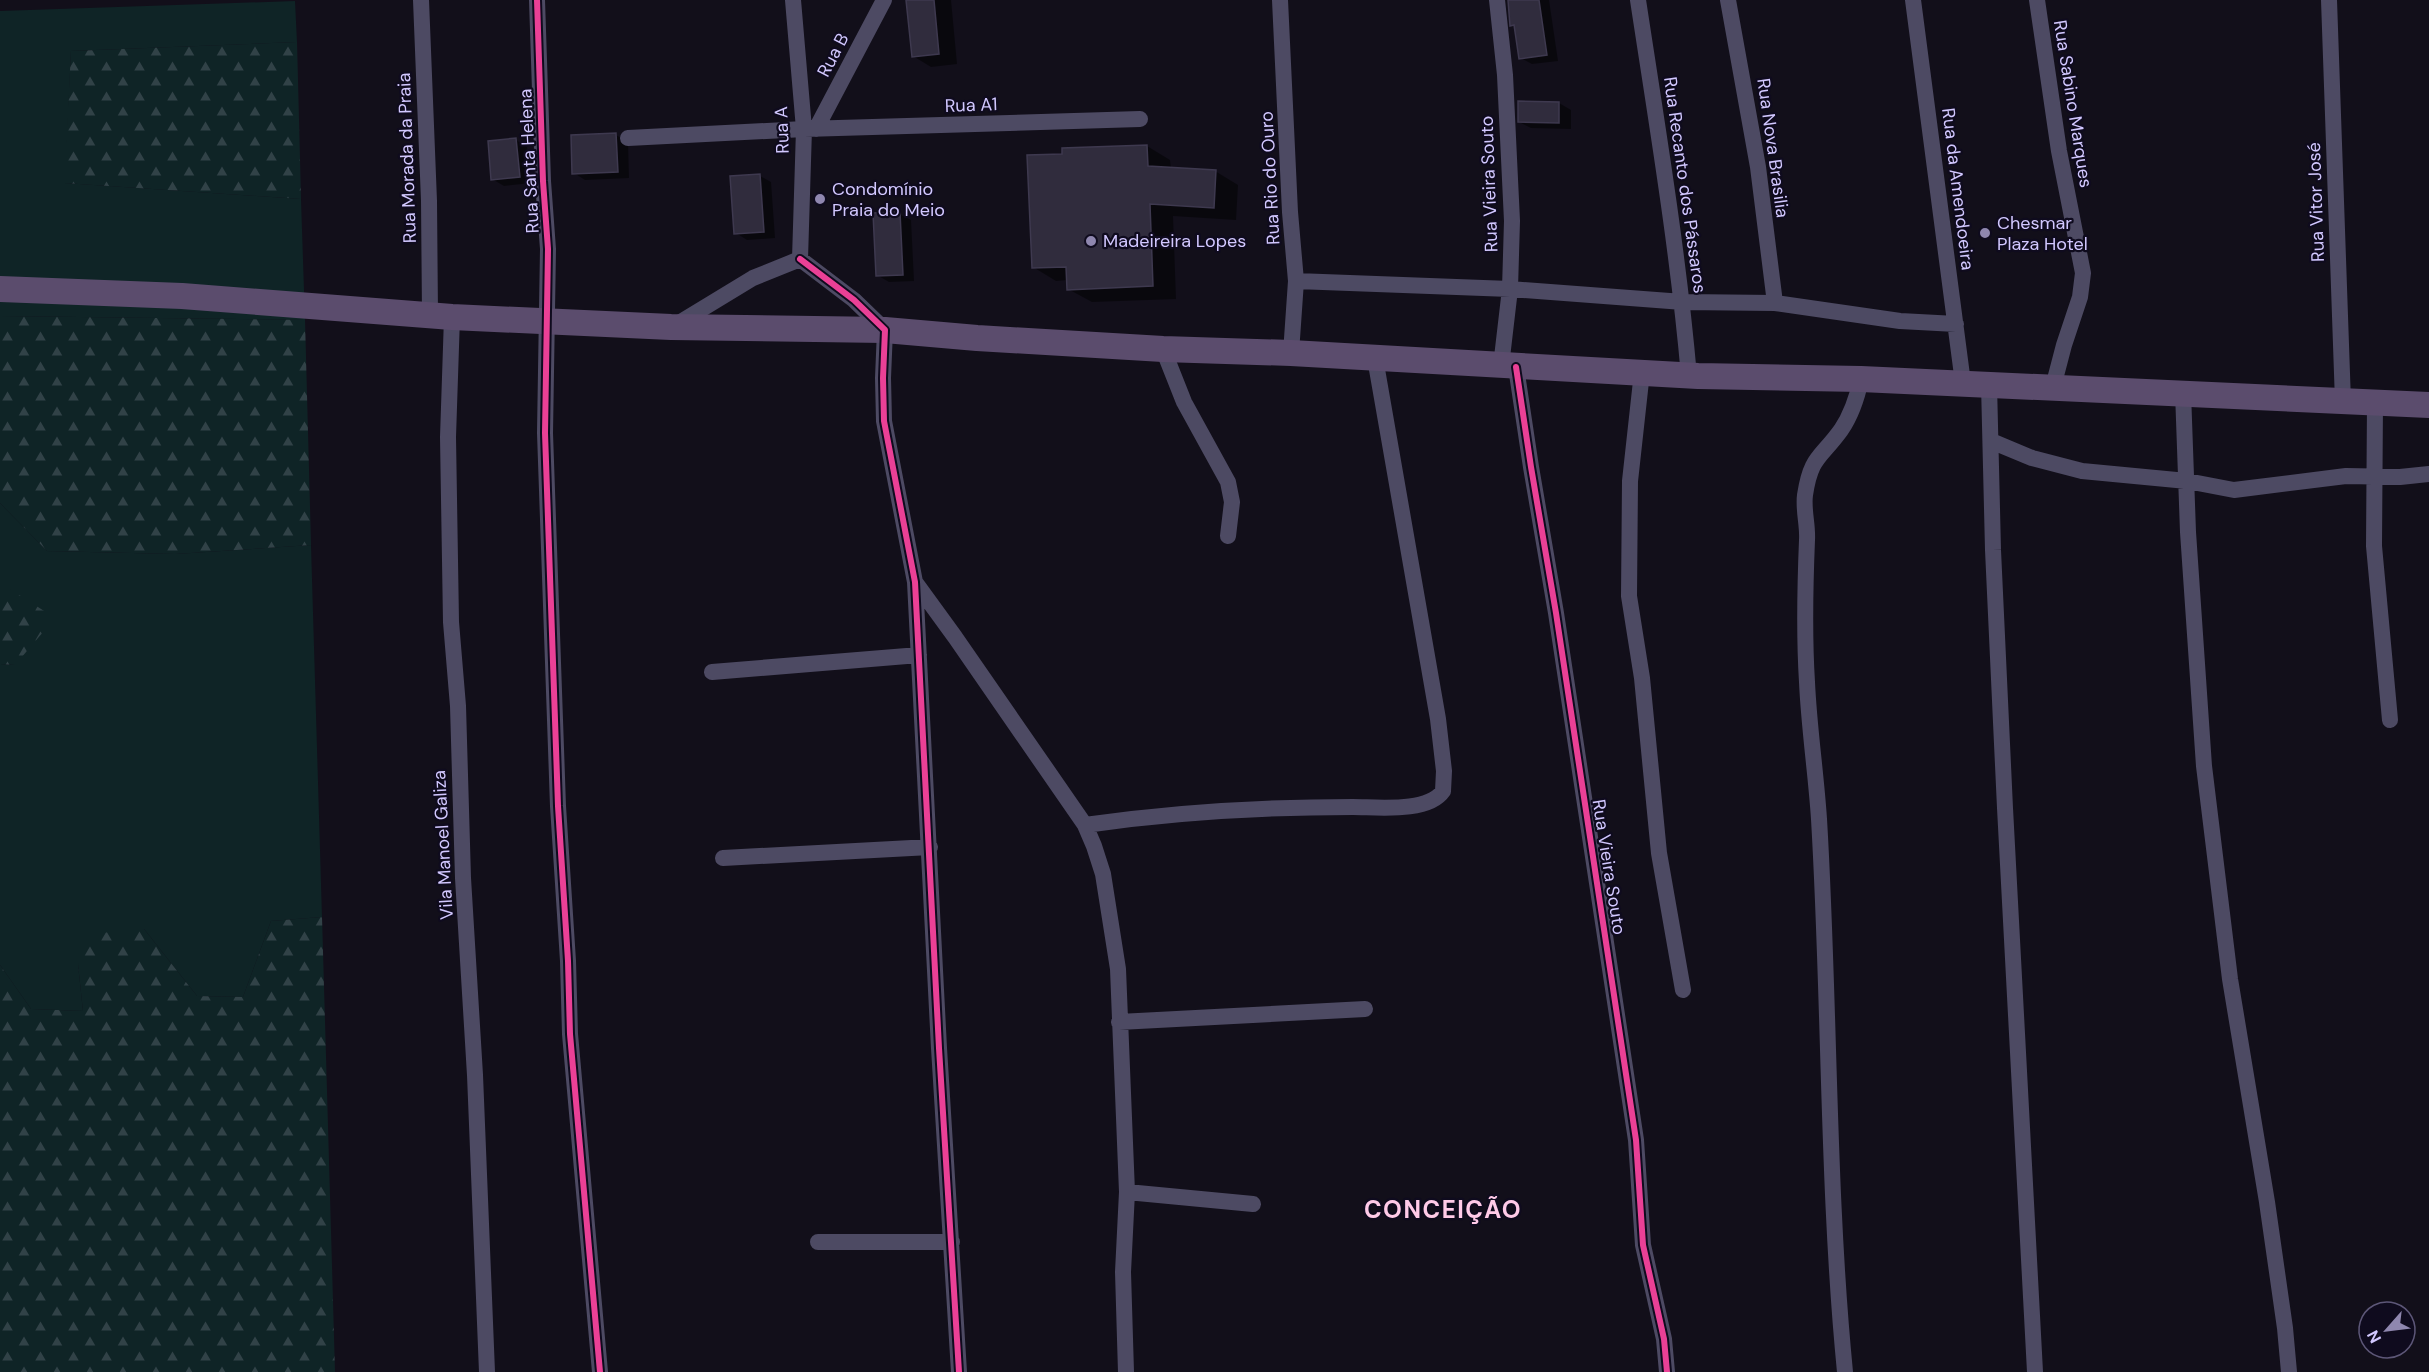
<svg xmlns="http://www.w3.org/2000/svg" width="2429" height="1372" viewBox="0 0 2429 1372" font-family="'DM Sans',sans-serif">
<defs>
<pattern id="forest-firs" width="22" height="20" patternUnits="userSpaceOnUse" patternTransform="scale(1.5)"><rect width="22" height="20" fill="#0f2426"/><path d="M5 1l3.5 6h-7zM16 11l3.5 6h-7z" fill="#314247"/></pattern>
</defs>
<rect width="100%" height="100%" fill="#120f1a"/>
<path fill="#0f2426" d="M295 1 297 42 71 51 65 183 301 199 305 320 0 316V11Z
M0 503 47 551 175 554 311 545 322 917 271 921 243 997 197 996 144 929 78 964 83 1011 31 1009 0 965V664L15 665 10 589H0Z"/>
<path fill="url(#forest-firs)" d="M297 42 301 199 64 183 71 51Z
M0 316 305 320 311 545 175 554 47 551 0 503Z
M0 589H10L55 618 15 665 0 664Z
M322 917 335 1372H0V965L31 1009 83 1011 78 964 89 934 144 929 197 996 243 997 271 921Z"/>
<path fill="#0007" d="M908 0H951L957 64 931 67 913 56Z
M1509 0H1549L1558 61 1532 64 1521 58 1516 27 1512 25Z
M1519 103H1559L1571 110V129L1531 128 1519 122Z
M616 135 628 142 629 178 585 180 574 173Z
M516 140 527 147 531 183 504 186 492 179Z
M1147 146 1170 160 1171 169 1215 171 1238 185 1236 220 1173 216 1176 299 1092 302 1068 289V280L1056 281 1033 267 1064 156Z
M760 176 771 182 775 238 747 240 736 233Z
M899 214 911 220 914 281 889 282 877 275Z"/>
<path fill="#302c3d" stroke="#3e394f" stroke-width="1.5" d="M906 0H934L939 54 912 57Z
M1508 0H1539L1547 55 1519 59 1514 25 1510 26Z
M1518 101 1559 102V123L1518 122Z
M616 133 618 172 572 174 571 135Z
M516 138 520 177 491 180 488 141Z
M1147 145 1148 166 1216 170 1214 208 1150 204 1153 286 1067 290 1066 267 1032 268 1027 155 1062 154V148Z
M760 174 764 232 734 234 730 176Z
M900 212 903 275 876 276 873 213Z"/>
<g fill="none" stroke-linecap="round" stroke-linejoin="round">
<path stroke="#4d4a63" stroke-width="16" d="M421 0 429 201 430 315
M537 0 543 181 548 249 545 433 558 806 568 961 570 1034 600 1372
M793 0 804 129 800 259
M1280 0 1290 212 1296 281 1291 353
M1497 0 1505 75 1512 221 1510 289 1501 366
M1638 0C1657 125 1678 250 1689 376
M1728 0 1758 167 1775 303
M1913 0 1963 383
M2037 0 2059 151 2083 273 2080 297 2064 345 2053 387
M2329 0 2343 402
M816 129 884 0
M628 138 804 129 1140 119
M800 259 854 300 885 330 883 378 884 421 915 582 939 1048 959 1372
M1296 281 1510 289 1683 302 1775 303 1900 321 1956 324
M452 317 448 437 451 622 458 706 463 878 475 1075 487 1372
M674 326 753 278 800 259
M1163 349 1184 402 1228 482 1232 502 1228 536
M1516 367 1531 467 1556 613 1636 1140 1643 1245 1664 1339 1667 1372
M1642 372 1630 481 1629 596 1642 678 1659 853 1683 990
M1989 384 1993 550 2005 808 2035 1372
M2183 392 2188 532 2204 766 2230 979 2267 1202 2285 1328 2289 1372
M2375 403 2374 546 2390 720
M1991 441 2032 458 2082 471 2187 481 2234 490 2346 476 2400 477 2429 474
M915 582 955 637 1085 825 1094 846 1103 874 1118 969 1127 1192 1123 1272 1126 1372
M712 672 919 655
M1085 825C1174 812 1263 807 1353 807 1377 807 1428 813 1443 791L1444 771 1438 719 1375 358
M723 858 930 847
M1119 1022 1365 1009
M1127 1192 1253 1204
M818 1242H952
M1845 1372C1827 1188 1830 1003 1819 819 1816 773 1809 728 1807 682 1804 635 1805 588 1807 540 1808 525 1803 510 1805 495 1811 456 1820 459 1841 430 1852 414 1857 398 1861 379"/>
<path stroke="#5b4c6d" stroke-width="26" d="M0 289 182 296 452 317 671 327 885 330 977 338 1163 349 1291 353 1698 376 1861 379 2429 405"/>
<g stroke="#0f0b1e" stroke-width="10">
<path id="cycleway" d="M537 0 543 181 548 249 545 433 558 806 568 961 570 1034 600 1372
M800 259 854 300 885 330 883 378 884 421 915 582 939 1048 959 1372
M1516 367 1531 467 1556 613 1636 1140 1643 1245 1664 1339 1667 1372"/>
</g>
<use href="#cycleway" stroke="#ea4096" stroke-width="6"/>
</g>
<g fill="#8f87af" stroke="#0f0b1e" stroke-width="2">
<circle cx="820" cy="199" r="6"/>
<circle cx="1985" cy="233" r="6"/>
<circle cx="1091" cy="241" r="6"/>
</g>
<g text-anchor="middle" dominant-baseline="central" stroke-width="4.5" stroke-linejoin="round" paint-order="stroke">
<g font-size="18" fill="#d2c8ff" stroke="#0f0b1e">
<text transform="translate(833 55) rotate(-62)">Rua B</text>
<text transform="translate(2073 104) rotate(81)">Rua Sabino Marques</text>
<text transform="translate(971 105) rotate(-2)">Rua A1</text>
<text transform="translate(782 130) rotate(-92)">Rua A</text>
<text transform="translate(1773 148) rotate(82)">Rua Nova Brasilia</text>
<text transform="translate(407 158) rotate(-92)">Rua Morada da Praia</text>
<text transform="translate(529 161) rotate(-93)">Rua Santa Helena</text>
<text transform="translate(1270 178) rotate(-93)">Rua Rio do Ouro</text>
<text transform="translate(1489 184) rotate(-92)">Rua Vieira Souto</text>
<text transform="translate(1685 185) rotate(82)">Rua Recanto dos Pássaros</text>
<text transform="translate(1958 189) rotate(83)">Rua da Amendoeira</text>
<text transform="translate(2316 202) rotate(-92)">Rua Vitor José</text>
<text transform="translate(443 845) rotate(-93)">Vila Manoel Galiza</text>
<text transform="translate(1609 867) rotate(81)">Rua Vieira Souto</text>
</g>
<g font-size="18" fill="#d2c8ff" stroke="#0f0b1e" text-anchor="start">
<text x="832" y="189">Condomínio<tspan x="832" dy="21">Praia do Meio</tspan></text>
<text x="1997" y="223">Chesmar<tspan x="1997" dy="21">Plaza Hotel</tspan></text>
<text x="1103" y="241">Madeireira Lopes</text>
</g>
<g font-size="24" font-weight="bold" letter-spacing="1.5" fill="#ffcae8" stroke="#0f0b1e">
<text x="1443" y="1209">CONCEIÇÃO</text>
</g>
</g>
<g transform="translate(2387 1330) rotate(242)"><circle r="28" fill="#0f0b1e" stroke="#5d5778" stroke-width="1.5"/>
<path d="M0-4.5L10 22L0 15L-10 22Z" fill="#8f87af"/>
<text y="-9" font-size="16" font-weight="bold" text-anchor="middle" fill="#d2c8ff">N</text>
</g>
</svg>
